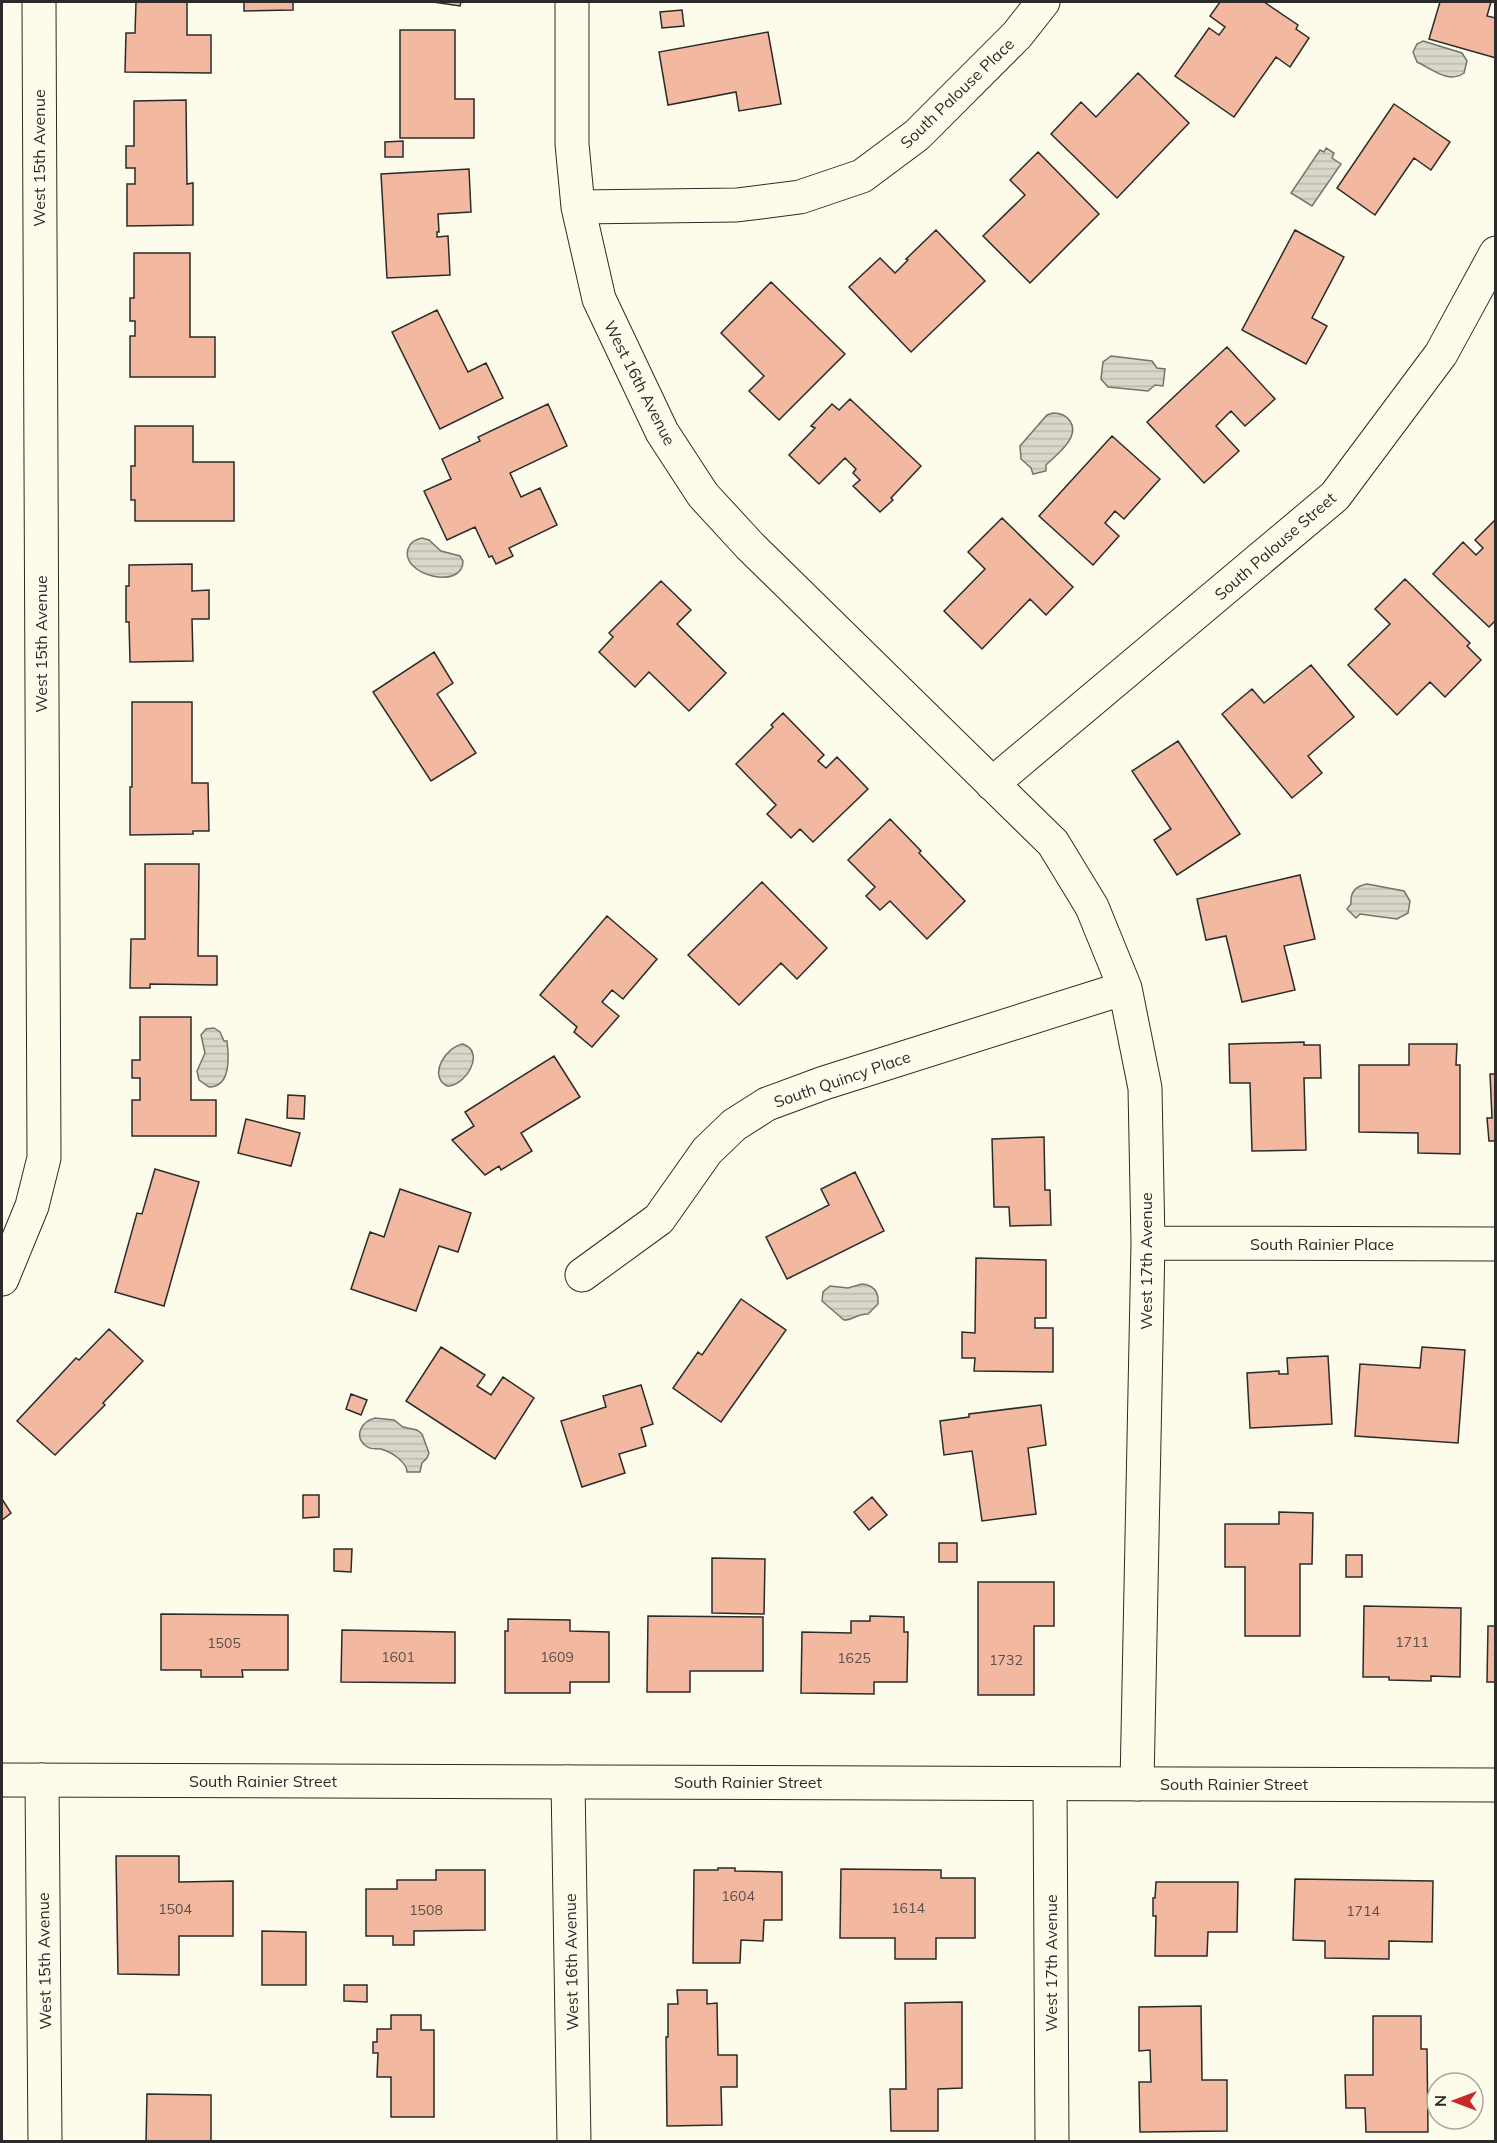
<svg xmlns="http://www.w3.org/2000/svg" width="1497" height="2143" viewBox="0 0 1497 2143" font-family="Mulish,sans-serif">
<defs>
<pattern id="water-rules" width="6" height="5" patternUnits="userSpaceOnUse" patternTransform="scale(1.5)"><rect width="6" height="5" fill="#d8d7c9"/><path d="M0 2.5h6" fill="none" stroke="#bab9ad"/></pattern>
</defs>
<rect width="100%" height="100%" fill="#fdfbea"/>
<path fill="url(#water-rules)" stroke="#74746e" stroke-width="1.5" d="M1423 41 1462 53 1467 61 1464 73C1449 84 1432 69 1417 62L1413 52 1417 44Z
M1326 148 1334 153 1332 158 1341 164 1312 206 1291 193 1320 150 1324 152Z
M1111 356 1152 361 1157 368 1165 369 1163 386 1155 385 1148 391 1108 387 1101 379 1103 362Z
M1053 413C1060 413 1066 415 1070 421 1081 437 1056 455 1046 465V471L1033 474 1031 468 1021 459 1020 446 1047 415Z
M422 538 429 540 441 551 460 556 463 561C463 591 400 575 408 549 410 542 415 540 422 538Z
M1367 884 1404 891 1410 901 1408 913 1397 919 1360 914 1356 918 1347 909 1351 904C1350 893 1355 886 1367 884Z
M214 1028 220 1032 224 1041H227C229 1057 231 1087 209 1087L199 1080 197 1071 205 1053 201 1035 206 1029Z
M463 1044C487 1053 464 1087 447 1086 427 1075 447 1046 463 1044Z
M862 1284C874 1285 879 1292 878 1304L868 1314C857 1314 853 1320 844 1320L822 1301 823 1292 830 1286 848 1288Z
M375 1418 394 1420 403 1427 417 1430 422 1434 429 1453 427 1458 422 1463 420 1472H407C407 1463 393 1453 384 1450 378 1447 372 1451 366 1446 353 1436 362 1421 375 1418Z"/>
<path fill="#f2b8a0" stroke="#2b2b2b" stroke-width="1.5" d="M136 2H187V35H211V73L125 72 126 33H135Z
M244 2H293V10L244 11Z
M433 2H461L460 6Z
M1220 2H1264L1298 25 1296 29 1309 38 1290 67 1276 57 1234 117 1175 76 1209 28 1219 35 1225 27 1210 16Z
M1440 2H1491L1487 16 1496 18V58L1429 39Z
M682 10 684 26 662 28 660 12Z
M400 30H455V99H474V138H400Z
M768 32 781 104 739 111 736 92 668 105 659 52Z
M1138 73 1189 123 1117 198 1051 134 1081 102 1096 117Z
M186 100 187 184 193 183V225L127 226V184H135V168H126V146H134V101Z
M1394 104 1450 142 1431 170 1414 158 1375 215 1337 188Z
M403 141V157H385V142Z
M1038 152 1099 214 1030 283 983 236 1025 195 1010 180Z
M469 169 471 212 438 214 439 232H437V237L448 236 450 275 387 278 381 174Z
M936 230 985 281 911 352 849 287 880 258 895 273 908 260 906 259Z
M1295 230 1344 257 1312 318 1327 326 1306 364 1242 330Z
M134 253H190V337H215V377H130V336H135V321H130V298H134Z
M771 282 845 354 779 420 749 391 764 376 721 333Z
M437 310 468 372 486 363 503 398 440 429 392 332Z
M1227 347 1275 399 1245 426 1231 411 1216 426 1239 451 1204 483 1147 422Z
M850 399 921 466 891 498 893 500 880 512 853 486 860 480 853 473 856 469 845 458 819 484 789 455 815 428 811 426 832 404 839 410Z
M548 404 567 446 510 473 521 497 540 488 557 525 509 548 513 556 496 564 492 556 489 557 475 527 447 540 424 491 451 479 442 459 480 441 478 437Z
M135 426H193V462H234V521H135V500H131V466H135Z
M1112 436 1160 479 1124 519 1115 511 1105 523 1119 536 1093 565 1039 516Z
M1002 518 1073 587 1046 615 1030 599 982 649 944 611 985 569 968 552Z
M1496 519V620L1489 627 1433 574 1463 542 1476 555 1483 548 1475 540Z
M192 564V591L209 590V619H192L193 661 130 662 129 622H126V586H129V565Z
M1405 579 1470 643 1467 646 1481 660 1445 697 1430 682 1397 715 1348 665 1390 624 1375 609Z
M661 581 691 610 677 624 726 673 689 711 649 672 635 687 599 652 613 637 609 633Z
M434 652 453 683 437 694 476 753 431 781 373 692Z
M1311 665 1354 717 1308 756 1322 773 1292 798 1222 714 1252 689 1264 703Z
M132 702H192V783H208L209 831H193V834L130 835V787H132Z
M783 713 824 755 818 761 826 768 837 757 868 789 813 842 800 829 791 838 767 814 776 805 736 764 773 727 771 725Z
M1178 741 1240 834 1177 875 1154 840 1171 829 1132 771Z
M890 819 921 851 919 853 965 901 927 939 890 901 880 910 866 896 875 887 848 860Z
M145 864H199L198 956H217V985L150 984V988H130L131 939H145Z
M1300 875 1315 939 1284 946 1295 990 1242 1002 1226 936 1206 940 1197 899Z
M762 882 827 948 797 979 781 963 739 1005 688 955Z
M607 916 657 959 623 999 612 990 602 1002 619 1016 592 1047 574 1032 577 1027 540 995Z
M140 1017H191V1100H216V1136H132V1100H140V1078H132V1060H140Z
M1304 1042V1045H1320L1321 1078H1304L1306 1150 1252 1151 1250 1083H1230L1229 1044Z
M1409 1044H1457L1456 1065H1460V1154L1418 1153V1133L1359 1132V1065H1409Z
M554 1056 580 1097 521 1133 532 1151 501 1170 499 1166 485 1175 452 1140 474 1126 465 1112Z
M1490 1074H1496V1141H1489L1487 1118H1492Z
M288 1095 305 1096 304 1119 287 1118Z
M246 1119 300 1133 291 1166 238 1153Z
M1044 1137 1045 1190H1050L1051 1225 1010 1226 1009 1207H994L992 1139Z
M155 1169 199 1182 164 1306 115 1292 137 1213 142 1214Z
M855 1172 884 1231 787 1279 766 1237 829 1205 821 1189Z
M400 1189 471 1213 458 1252 439 1246 416 1311 351 1289 370 1232 384 1237Z
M976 1258 1046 1260V1318H1035V1328H1053V1372L974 1371 975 1358H962V1332L975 1333Z
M741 1299 786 1330 721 1422 673 1388 698 1352 702 1355Z
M109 1329 143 1361 103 1403 105 1405 55 1455 17 1421 76 1358 79 1360Z
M441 1347 485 1375 477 1386 491 1395 503 1377 534 1398 495 1459 406 1401Z
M1422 1347 1465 1350 1458 1443 1355 1436 1360 1364 1420 1368Z
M1328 1356 1332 1424 1250 1428 1247 1373 1279 1371V1374H1288L1287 1358Z
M641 1385 653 1424 641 1428 646 1446 619 1454 625 1473 582 1487 561 1421 606 1407 603 1396Z
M351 1394 367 1400 361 1415 346 1409Z
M1041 1405 1046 1445 1028 1448 1036 1514 982 1521 972 1451 944 1455 940 1421 969 1417V1414Z
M303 1495H319V1517L303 1518Z
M872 1497 887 1515 869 1530 854 1512Z
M2 1499 11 1513 2 1520Z
M1279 1512 1313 1513 1312 1564H1300V1636H1245V1567H1225V1524H1279Z
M939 1543H957V1562H939Z
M334 1549H352L351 1572 334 1571Z
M1346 1555H1362V1577H1346Z
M712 1558 765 1559 764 1614 712 1613Z
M978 1582H1054V1626H1034V1695H978Z
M1364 1606 1461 1608 1460 1677 1431 1676V1681L1389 1680V1677H1363Z
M161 1614 288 1615V1670H242L243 1677H201V1670H161Z
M648 1616 763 1617V1671H690V1692H647Z
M870 1616 904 1617V1632H908L907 1682H874V1694L801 1693 802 1632 851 1633V1621H870Z
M508 1619 570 1620V1631L609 1632V1682H570V1693H505V1631H508Z
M1488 1626H1496V1682H1487Z
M342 1630 455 1632V1683L341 1682Z
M116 1856H179V1882L233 1881V1936H179V1975L118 1974Z
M718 1868H735V1871L782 1872V1920H764L763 1941 741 1940 740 1963H693L694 1870H718Z
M841 1869 941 1870V1878H975V1938H936V1959H895V1938H840Z
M436 1870H485V1930L414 1931V1945H393V1936H366V1889H397V1880H436Z
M1295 1879 1433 1881 1432 1942 1389 1941V1959L1325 1958V1941L1293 1940Z
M1156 1882H1238L1237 1932H1208L1207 1956H1155L1156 1916H1153V1898H1155Z
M262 1931 306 1932V1985H262Z
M344 1985H367V2002L344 2001Z
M677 1990H707V2004L717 2003 718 2055H737V2087H721L722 2125 667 2126 666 2037H668V2004H678Z
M962 2002V2088L938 2089V2131H891L890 2089H906L905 2003Z
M1201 2006 1202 2080H1227V2131L1140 2132 1139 2082H1151L1150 2050 1139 2051V2007Z
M391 2015H421V2030H434V2117H391V2077H377L378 2053H373V2042H377V2029H391Z
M1373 2016H1421V2049H1427L1428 2132H1366L1365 2108H1346L1345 2075H1373Z
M147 2094 211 2095V2142H146Z"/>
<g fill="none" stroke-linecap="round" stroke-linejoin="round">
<g stroke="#2b2b2b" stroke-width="35">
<path id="minor" d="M572 2V144L578 207 599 299 662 432 703 495 750 546 1053 843 1092 907 1125 988 1145 1088 1148 1243 1137 1784
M578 207 737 205 800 197 862 176 917 135 1017 35 1043 2
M992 784 1335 496 1441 354 1496 253
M1148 1243 1496 1244
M582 1275 659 1219 707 1151 734 1125 767 1104 824 1083 1125 988
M2 1279 32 1206 44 1158 39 2
M42 1780 45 2142
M568 1782 574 2142
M1050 1784 1052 2142"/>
</g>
<g stroke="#2b2b2b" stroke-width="35">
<path id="tertiary" d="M2 1780 1496 1785"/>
</g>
<use href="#minor" stroke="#fdfbea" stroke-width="33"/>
<use href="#tertiary" stroke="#fdfbea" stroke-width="33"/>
</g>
<g text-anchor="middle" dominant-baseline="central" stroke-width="4.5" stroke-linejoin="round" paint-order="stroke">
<g font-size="14" fill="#5d4e48">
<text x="1412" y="1642">1711</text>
<text x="224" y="1643">1505</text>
<text x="398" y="1657">1601</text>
<text x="557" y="1657">1609</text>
<text x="854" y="1658">1625</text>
<text x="1006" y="1660">1732</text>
<text x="738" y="1896">1604</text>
<text x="908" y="1908">1614</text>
<text x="175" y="1909">1504</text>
<text x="426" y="1910">1508</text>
<text x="1363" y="1911">1714</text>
</g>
<g font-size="16" fill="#2b2b2b" stroke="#fdfbea">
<text transform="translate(957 93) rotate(-44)">South Palouse Place</text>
<text transform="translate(39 158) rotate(-90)">West 15th Avenue</text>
<text transform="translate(640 383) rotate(63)">West 16th Avenue</text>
<text transform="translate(1275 546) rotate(-41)">South Palouse Street</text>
<text transform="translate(41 644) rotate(-90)">West 15th Avenue</text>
<text transform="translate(842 1079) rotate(-19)">South Quincy Place</text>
<text x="1322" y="1244">South Rainier Place</text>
<text transform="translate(1146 1261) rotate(-90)">West 17th Avenue</text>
<text x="263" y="1781">South Rainier Street</text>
<text x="748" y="1782">South Rainier Street</text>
<text x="1234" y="1784">South Rainier Street</text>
<text transform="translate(44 1961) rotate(-91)">West 15th Avenue</text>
<text transform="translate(571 1962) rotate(-91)">West 16th Avenue</text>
<text transform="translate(1051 1963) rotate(-90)">West 17th Avenue</text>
</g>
</g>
<rect width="1497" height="2143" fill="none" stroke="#2b2b2b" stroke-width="6"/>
<g transform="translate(1455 2101) rotate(270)"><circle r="28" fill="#fdfbea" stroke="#a9a89e" stroke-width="1.5"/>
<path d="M0-4.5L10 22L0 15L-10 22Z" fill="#c62828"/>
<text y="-9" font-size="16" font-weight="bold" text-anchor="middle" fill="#2b2b2b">N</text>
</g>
</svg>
